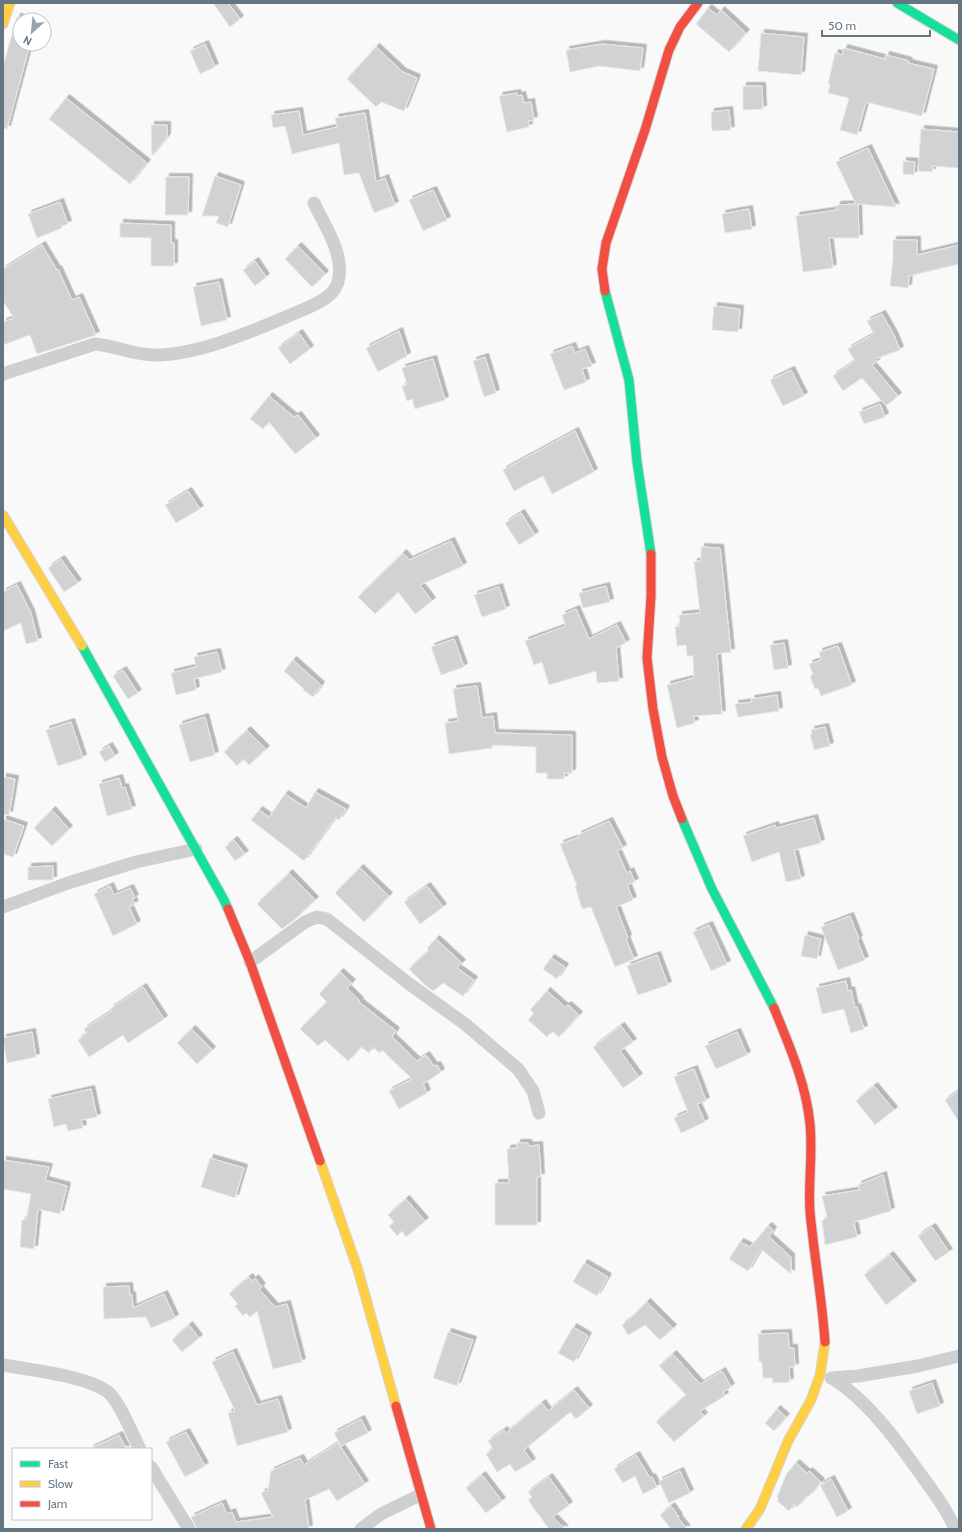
<svg xmlns="http://www.w3.org/2000/svg" width="962" height="1532" viewBox="0 0 962 1532" font-family="Cabin,sans-serif">
<defs>
<filter id="shadow"><feDropShadow dx="3.5" dy="-3.5" stdDeviation="0" flood-color="#0004"/></filter>
</defs>
<rect width="100%" height="100%" fill="#f9f9f9"/>
<path fill="#d0d2d3" stroke="#e8e8e8" filter="url(#shadow)" d="M213 3H228L240 19 230 27Z
M708 8 717 15 721 10 746 33 729 52 696 24Z
M17 17H20V44H30L7 129 3 128V66Z
M761 33 804 37 801 75 758 71Z
M205 44 215 67 200 74 190 51Z
M602 44 643 48 640 71 599 66 570 72 566 50Z
M376 47 403 72 417 78 404 111 381 102 376 107 347 79Z
M844 48 885 59 886 55 909 61 908 63 934 69 922 116 866 102 857 135 840 130 849 98 828 93 830 84H828L835 53 842 55Z
M743 86H762L763 109 743 110Z
M517 93 518 96 522 95 524 103 531 102 534 120 528 121 529 127 507 132 499 96Z
M66 98 147 163 130 184 49 119Z
M729 110 731 130 712 131 711 112Z
M299 111 303 135 337 127 335 118 365 113 376 182 385 178 395 205 374 213 359 173 344 175 339 143 292 154 285 126 273 128 271 115Z
M151 125H167V137L152 156Z
M921 129 959 132V168L933 166 932 172 918 171Z
M868 148 896 207 858 204 859 238H829L833 268 803 272 796 216 837 210V205L856 204 836 162Z
M903 161 915 162 914 175 903 174Z
M215 176 241 185 228 227 216 223 219 216H202Z
M166 177H189L188 215H165Z
M433 190 447 220 423 231 409 200Z
M60 202 68 224 61 226 62 228 37 238 28 214Z
M749 209 752 229 725 233 722 214Z
M120 223 171 225V243H174V266H151V238L120 237Z
M893 240H917V255L959 245V264L909 276 908 288 890 286 893 259Z
M42 245 57 270 58 269 72 300 79 297 96 335 37 354 30 335 3 345V322L14 318 3 301V269Z
M298 246 325 274 312 287 285 259Z
M255 261 266 277 255 286 243 270Z
M219 282 227 320 201 326 193 287Z
M714 306 740 309 738 332 712 330Z
M882 314 894 335 900 350 875 359 877 362 872 365 898 396 886 406 862 378 843 391 833 376 855 361 848 349 874 334 867 321Z
M399 331 407 356 378 372 366 348Z
M299 333 310 349 290 364 278 348Z
M572 346 575 353 585 349 592 366 582 369 586 382 564 390 550 354Z
M485 357 496 393 484 397 473 361Z
M433 359 445 400 415 409 412 399 407 401 402 386 407 385 402 368Z
M791 370 804 396 783 406 770 380Z
M269 396 294 417 298 415 316 438 295 454 269 422 263 429 250 419Z
M880 404 885 417 864 424 859 412Z
M575 431 594 472 552 494 543 476 514 491 503 470Z
M188 491 200 509 176 523 165 505Z
M521 513 535 535 519 545 505 523Z
M451 541 463 566 420 585 432 601 415 614 398 592 375 614 358 597 403 553 409 560Z
M701 547 720 548 731 652 717 654 722 714 693 716 695 723 677 728 667 685 694 678 693 656H687L686 645 677 646 675 627 680 626 679 615 700 613 694 562 701 561Z
M61 559 78 583 64 592 48 568Z
M17 585 31 613 38 641 26 644 21 623 3 631V592Z
M606 586 610 602 583 608 579 593Z
M499 587 506 609 482 617 474 595Z
M576 609 589 639 617 625 626 643 616 648 619 681 597 683 596 671 549 685 542 662 534 665 525 641 566 626 562 615Z
M454 639 464 667 441 675 431 647Z
M784 643 788 668 774 670 770 645Z
M838 646 852 685 821 696 818 688 815 689 810 676 813 674 809 664 821 660 819 652Z
M217 652 222 672 194 679 196 690 176 695 171 673 196 667 194 657Z
M293 660 321 685 313 697 303 690 304 689 284 671Z
M123 670 138 693 128 699 113 676Z
M477 686 482 718 493 716 495 733 572 735V773H564V779H547V773H536V747L492 745V748L449 754 445 723 458 721 453 689Z
M777 695 779 711 738 717 735 704 752 702 751 699Z
M205 717 215 755 190 762 179 725Z
M71 722 83 758 58 766 46 730Z
M825 727 830 746 814 750 810 734H812L811 730Z
M247 730 266 749 249 765 243 759 237 766 224 752Z
M109 746 115 756 105 762 99 752Z
M3 777 15 779 9 815 3 814Z
M119 778 122 788 125 787 132 809 107 816 99 784Z
M315 792 346 809 339 820 335 818 304 861 251 820 259 810 269 817 285 794 306 808Z
M52 810 69 829 52 846 34 828Z
M814 818 821 843 794 850 801 879 786 882 779 852 752 862 743 836 775 825 776 828Z
M3 819 24 826 13 857 3 854Z
M609 821 623 848 617 851 627 873 630 871 635 882 627 885 633 900 616 907 628 938 626 939 634 959 615 967 591 907 582 909 575 886H577L560 844 579 837 578 835Z
M234 840 245 854 235 861 225 847Z
M53 866V880H28V867Z
M360 868 389 896 364 922 335 893Z
M289 873 315 900 293 921 282 929 257 904Z
M110 886 114 895 130 888 135 898 132 899 135 904 129 907 137 924 113 936 94 894Z
M427 886 443 907 420 924 404 902Z
M850 916 859 939 857 940 865 960 838 970 821 927Z
M709 925 727 964 711 971 693 932Z
M805 935 821 939 817 959 801 956Z
M436 939 462 963 457 968 474 980 463 996 443 983 433 991 425 985 409 969 429 950 427 948Z
M657 955 668 985 638 995 627 966Z
M551 958 565 967 557 979 543 969Z
M340 972 352 983 347 988 360 1001 359 1002 396 1031 392 1037 417 1061 426 1055 434 1066 437 1065 441 1072 423 1084 427 1093 399 1109 389 1091 412 1079 382 1050 380 1053 373 1047 369 1053 361 1047 348 1061 325 1040 318 1046 300 1029 327 1002 319 994Z
M846 981 848 991 851 990 855 1008 857 1007 864 1029 851 1033 844 1009 822 1014 816 988Z
M143 987 164 1019 128 1043 123 1035 89 1057 78 1040 87 1034 84 1029 112 1011 110 1009Z
M547 991 565 1007 568 1005 579 1015 559 1037 552 1031 547 1037 528 1020 534 1013 530 1010Z
M621 1026 633 1042 620 1051 639 1077 623 1088 593 1047Z
M192 1029 212 1050 197 1064 177 1043Z
M32 1032 36 1057 7 1063 3 1038Z
M737 1032 747 1055 716 1069 705 1046Z
M694 1069 706 1101 697 1104 705 1122 681 1133 674 1118 688 1112 674 1077Z
M874 1086 894 1110 875 1125 856 1101Z
M91 1089 97 1117 81 1120 83 1128 68 1131 66 1124 54 1127 48 1099Z
M959 1091V1122L945 1100Z
M517 1143H528L529 1146 539 1145 541 1177H537V1225H495V1183H509L507 1149 517 1148Z
M210 1158 244 1168 235 1198 201 1187Z
M3 1160 49 1167 45 1180 67 1186 60 1214 38 1209 34 1249 20 1247 22 1220H26L31 1194 3 1189Z
M883 1175 891 1211 854 1222 857 1237 825 1245 822 1221 827 1217 822 1196 860 1190 858 1185Z
M406 1199 425 1221 406 1237 402 1231 397 1236 389 1226 394 1222 388 1215Z
M768 1226 773 1230 769 1237 791 1257V1274L761 1249 748 1271 729 1259 740 1242 750 1247Z
M932 1227 949 1252 935 1261 918 1236Z
M890 1255 913 1284 886 1305 864 1275Z
M584 1263 608 1277 597 1296 573 1282Z
M249 1277 252 1281 255 1278 262 1287 259 1289 275 1307 287 1304 302 1362 273 1369 257 1311 250 1317 246 1313 243 1316 235 1306 238 1304 229 1294Z
M129 1286 130 1296 132 1295 133 1308 164 1294 175 1318 151 1328 146 1317 104 1319 103 1287Z
M647 1302 673 1328 660 1340 645 1325 628 1335 622 1325 629 1320Z
M189 1325 199 1338 182 1352 172 1340Z
M573 1327 588 1336 574 1362 558 1353Z
M448 1332 473 1340 457 1386 433 1378Z
M788 1333 789 1348H794L795 1367H789L790 1382 773 1383 772 1378H763L762 1362H759L758 1334Z
M233 1352 257 1405 278 1399 288 1432 237 1446 228 1413 235 1411 212 1362Z
M673 1354 700 1384 722 1371 731 1387 723 1392 725 1396 700 1411 704 1416 674 1442 656 1422 686 1395 659 1366Z
M932 1383 940 1406 917 1414 909 1391Z
M574 1390 589 1408 576 1419 570 1412 524 1450 532 1462 515 1472 510 1464 497 1472 486 1454 493 1449 488 1441 504 1430 506 1433 542 1403 548 1411Z
M777 1409 786 1417 774 1431 765 1423Z
M361 1419 368 1433 341 1446 334 1433Z
M186 1432 205 1466 185 1477 166 1442Z
M119 1435 126 1449H90Z
M338 1443 365 1484 337 1501 329 1489 305 1500 309 1529H197L191 1517 222 1503 227 1514 232 1512 236 1522 273 1517 261 1493 268 1490 271 1471 300 1458 304 1465Z
M636 1455 650 1478 652 1477 657 1487 643 1494 635 1476 623 1483 614 1469Z
M796 1463 807 1473 809 1471 821 1482 808 1497 807 1496 797 1507 794 1504 789 1511 777 1501 779 1499 777 1497 787 1473Z
M680 1471 690 1493 669 1503 659 1481Z
M482 1475 502 1501 486 1513 466 1488Z
M549 1477 569 1505 553 1517 565 1529H549L528 1500 532 1497 528 1492Z
M831 1479 848 1511 837 1517 820 1485Z
M671 1506 679 1517 678 1518 687 1529H671L660 1515Z"/>
<g fill="none" stroke-linecap="round" stroke-linejoin="round">
<g stroke="#d5d6d7" stroke-width="11">
<path id="fast" d="M897 3 959 40
M605 291 629 380 637 462 651 554
M82 646 224 900 228 909
M682 819 712 889 774 1008"/>
</g>
<g stroke="#d5d6d7" stroke-width="11">
<path id="slow" d="M3 24 10 3
M3 515 82 646
M320 1161 358 1270 396 1406
M746 1529 760 1509 788 1441 811 1400 820 1375 825 1342"/>
</g>
<g stroke="#d5d6d7" stroke-width="11">
<path id="jam" d="M605 291 602 269 606 243 645 130 669 50 680 27 698 3
M651 554V596L647 658 653 709 662 757 673 796 682 819
M228 909 250 962 320 1161
M774 1008C789 1045 806 1083 810 1124 813 1153 808 1183 810 1212 814 1255 822 1298 825 1342
M396 1406 431 1529"/>
</g>
<path stroke="#cecfd0" stroke-width="13" d="M3 374 95 344C117 346 136 356 158 355 199 354 248 333 286 317 299 311 315 306 327 297 334 292 338 285 339 277 343 251 324 225 314 203
M3 907 68 883 136 862 196 849
M250 962 305 922 317 917 327 919 408 983 465 1024 518 1069 533 1091 539 1113
M3 1365C30 1370 89 1376 109 1393 121 1404 132 1434 140 1449
M831 1378 858 1376 918 1366 959 1356
M832 1378C867 1400 895 1438 919 1472 932 1490 946 1508 955 1529
M151 1467 189 1529
M361 1529 381 1514 420 1495"/>
<use href="#fast" stroke="#16e098" stroke-width="9"/>
<use href="#slow" stroke="#ffcf43" stroke-width="9"/>
<use href="#jam" stroke="#f24e42" stroke-width="9"/>
</g>
<rect width="962" height="1532" fill="none" stroke="#657683" stroke-width="8"/>
<rect x="12" y="1448" width="140" height="72" fill="#ffffff" stroke="#c1c8cd"/>
<rect x="20" y="1461" width="20" height="6" fill="#16e098" stroke="#c1c8cd"/>
<text x="48" y="1468" font-size="12" fill="#657683">Fast</text>
<rect x="20" y="1481" width="20" height="6" fill="#ffcf43" stroke="#c1c8cd"/>
<text x="48" y="1488" font-size="12" fill="#657683">Slow</text>
<rect x="20" y="1501" width="20" height="6" fill="#f24e42" stroke="#c1c8cd"/>
<text x="48" y="1508" font-size="12" fill="#657683">Jam</text>
<g transform="translate(32 32) rotate(207)"><circle r="19" fill="#ffffff" stroke="#c1c8cd"/>
<path d="M0-3L7 15L0 10L-7 15Z" fill="#99a4ac"/>
<text y="-6" font-size="11" font-weight="bold" text-anchor="middle" fill="#657683">N</text>
</g>
<path d="M822 30v6h108v-6" fill="none" stroke="#657683" stroke-width="2"/>
<text x="828" y="30" font-size="12" fill="#657683" stroke="#ffffff" stroke-width="3" paint-order="stroke">50 m</text>
</svg>
